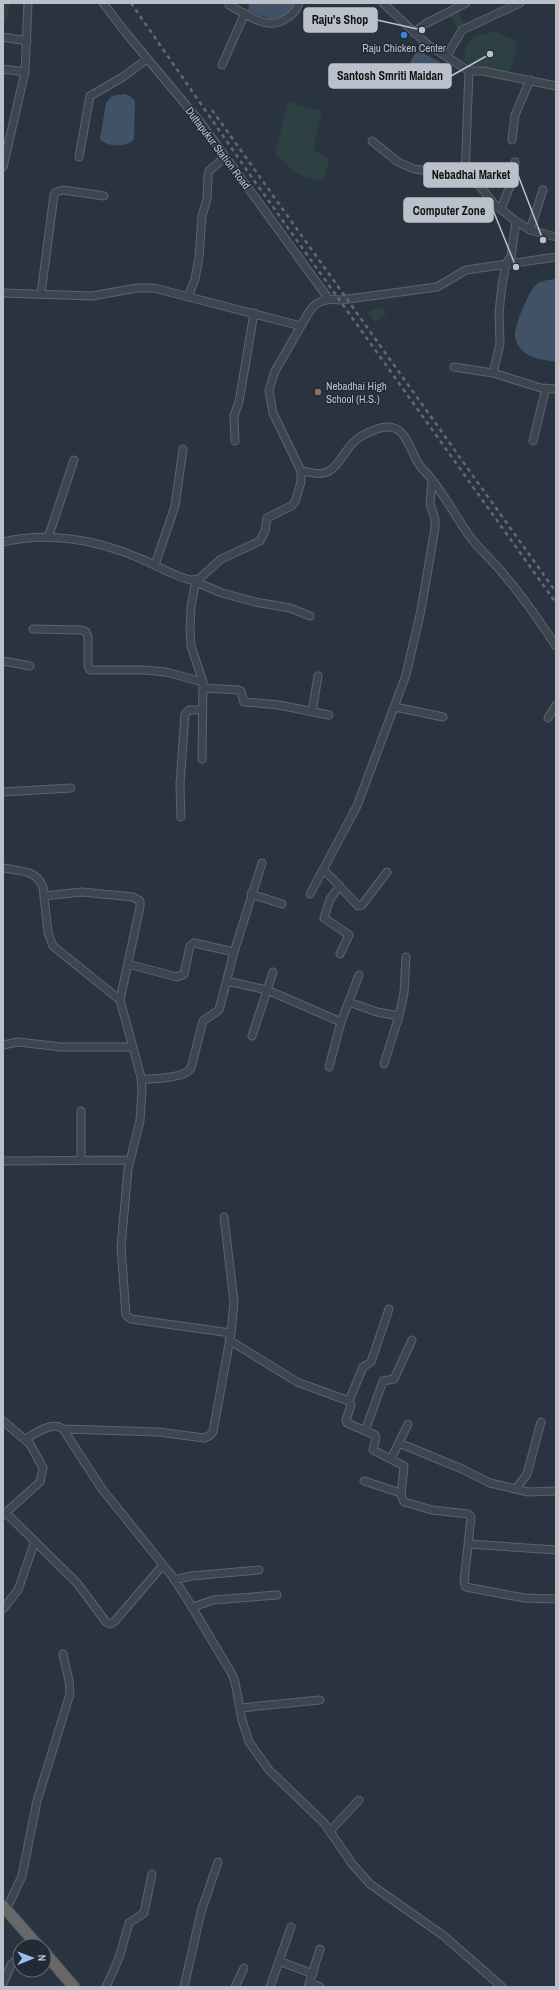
<svg xmlns="http://www.w3.org/2000/svg" width="559" height="1990" viewBox="0 0 559 1990" font-family="'Archivo Narrow',sans-serif">
<rect width="100%" height="100%" fill="#2a3440"/>
<path fill="#2d4142" d="M3 3H10L6 21 3 20Z
M458 11 465 26 459 30 449 15Z
M495 31 516 41 517 48 510 72 469 65 464 61 465 46 474 37Z
M288 102 322 111 313 149 329 160 323 180C300 179 290 169 275 154Z
M382 306 386 314 375 322 367 312Z"/>
<path fill="#415267" d="M249 3H295L296 5C293 8 289 15 285 17 275 21 260 16 248 11Z
M419 51 440 62 433 77 409 65 415 53Z
M124 94 130 96 135 101 134 139C128 148 106 147 100 139L106 103 112 96Z
M556 279V362C545 360 533 359 524 352 519 348 514 340 515 333 516 323 528 292 536 285 541 280 549 280 556 279Z"/>
<g fill="none" stroke-linecap="round" stroke-linejoin="round">
<g stroke="#5b646d" stroke-width="9">
<path id="minor" d="M103 3 126 33 201 123 328 298
M383 3 428 45 469 71 465 176 479 185 494 204 516 221 511 257 506 263 502 285 499 313 500 344 493 373
M229 5C246 14 268 32 287 18 293 14 297 9 299 3
M414 33 425 24 466 3
M3 37 27 41
M447 56 462 30 520 3
M222 65 245 13
M3 69 25 72
M469 71H483L556 86
M512 140 515 115 530 80
M372 141 398 162 414 169 465 176
M79 157 90 96 123 77 147 59
M3 167 25 72 28 3
M501 209 512 181 515 162
M516 221 530 230 556 237
M530 230 543 190
M3 293 92 296 137 288H154L301 326C312 306 316 297 341 300L437 287 466 270 556 257
M41 294 54 195 56 192 63 190 104 196
M188 297 195 279 199 257 202 216 207 199 208 175 209 171 225 157
M454 367 493 373 541 388 556 389
M235 441 234 416 239 402 254 313
M533 441 546 388
M301 471C310 472 320 476 329 471 340 465 345 449 355 441 361 435 369 432 377 429 406 419 408 448 420 466 424 471 429 475 432 480L430 504 435 519V528L421 610 406 675 357 806 310 894
M432 480C447 498 457 520 471 538 480 550 491 559 500 570 521 594 539 620 556 646
M48 538 74 460
M3 542C47 531 98 540 139 558 152 563 179 579 192 580L199 579 221 559 260 541 265 531 267 518 291 506 295 502 301 482V471L273 413 269 390 275 371 301 326
M155 565 175 506 183 449
M196 580 191 607 190 630 191 646 203 682 202 759
M196 582 222 593 255 602 290 608 310 616
M33 629 81 630 86 632 88 637V666L90 670H144L166 672 203 682
M3 661 30 666
M204 688 238 690 241 691 244 702 279 705 329 715
M395 707 443 717
M312 712 318 676
M548 718 556 705
M3 792 71 788
M181 817 180 785 185 714 189 710H203
M3 868C19 871 37 870 43 887L48 933 53 946 120 1000 141 1077 142 1090 140 1121 128 1169 121 1247 126 1315 131 1319 231 1333
M323 870 332 878 358 906 362 905 387 872
M251 894 282 904
M44 896 82 892 133 897 140 901V907L120 1000
M340 954 349 935 324 918 330 899 340 886
M128 964 177 977 184 974 190 946 194 943 234 952
M227 981 267 990 341 1022
M349 1002 377 1012 399 1016
M252 1036 273 972
M3 1045 18 1042 61 1047H132
M384 1064 399 1016 404 993 406 957
M329 1067 341 1022 359 975
M141 1080C153 1078 184 1079 191 1068L203 1021 219 1010 234 952 262 863
M81 1111V1160
M3 1161 130 1160
M229 1340 297 1382 349 1401 351 1405 346 1420 347 1423 375 1435 376 1438 373 1450 404 1466 401 1495 404 1502 432 1510 468 1514 471 1517 464 1582 466 1587 524 1598 556 1599
M349 1401 363 1367 371 1362 389 1309
M3 1421 30 1444 43 1468 40 1482 3 1515
M63 1429 159 1432 204 1438 209 1436 213 1432 231 1333 234 1302 224 1217
M365 1431 383 1381 394 1379 412 1340
M25 1439C37 1433 51 1421 63 1429L102 1489 172 1576 189 1602 232 1674 235 1682 242 1720 249 1742 269 1770 324 1823 353 1865 370 1884 444 1936 502 1987
M399 1443 462 1469 490 1483 528 1492 556 1491
M391 1459 408 1424
M364 1481 401 1493
M516 1489 527 1474 541 1422
M6 1513 77 1583 106 1622 110 1624 114 1622 163 1565
M469 1544 556 1550
M174 1580 191 1576 259 1570
M193 1607 213 1600 277 1595
M3 1609 18 1590 35 1541
M240 1708 320 1700
M330 1831 359 1800
M6 1910 22 1876 37 1801 70 1694 69 1681 63 1654
M279 1961 313 1974
M310 1983 320 1987
M3 1984 11 1965 20 1956
M106 1987 119 1958 129 1923 144 1913 152 1874
M184 1987 201 1912 218 1862
M235 1987 244 1968
M270 1987 291 1927
M308 1987 320 1949"/>
</g>
<g stroke="#48515a" stroke-width="13">
<path id="trunk" d="M3 1906 38 1946
M44 1952 74 1987"/>
</g>
<use href="#minor" stroke="#3d4650" stroke-width="7"/>
<use href="#trunk" stroke="#686866" stroke-width="11"/>
<path stroke="#606a76" stroke-width="2.5" stroke-dasharray="4 4" stroke-linecap="butt" d="M131 3 248 172 556 603
M212 110 556 592"/>
</g>
<circle fill="#3f7fe0" stroke="#222b35" stroke-width="1.5" cx="404" cy="35" r="4"/>
<circle fill="#8d6e63" stroke="#222b35" stroke-width="1.5" cx="318" cy="392" r="4"/>
<g text-anchor="middle" dominant-baseline="central" stroke-width="3" stroke-linejoin="round" paint-order="stroke">
<g font-size="11" fill="#bac1ca" stroke="#222b35">
<text x="404" y="48">Raju Chicken Center</text>
<text x="326" y="386" text-anchor="start">Nebadhai High<tspan x="326" dy="13">School (H.S.)</tspan></text>
</g>
<g font-size="11" fill="#bac1ca" stroke="#222b35">
<text transform="translate(218 148) rotate(53)">Duttapukur Station Road</text>
</g>
</g>
<path fill="none" stroke="#bac1ca" stroke-width="1.5" d="M422 30L377 20M490 54L451 76M543 240L518 175M516 267L493 210"/>
<g fill="#bac1ca" stroke="#222b35" stroke-width="1.5">
<circle cx="422" cy="30" r="4"/>
<circle cx="490" cy="54" r="4"/>
<circle cx="543" cy="240" r="4"/>
<circle cx="516" cy="267" r="4"/>
</g>
<g fill="#bac1ca" stroke="#bac1ca" stroke-width="1.5">
<rect x="304" y="8" width="73" height="24" rx="4"/>
<rect x="329" y="64" width="122" height="24" rx="4"/>
<rect x="424" y="163" width="94" height="24" rx="4"/>
<rect x="404" y="198" width="89" height="24" rx="4"/>
</g>
<g font-size="12" text-anchor="middle" font-weight="bold" fill="#111">
<text x="340" y="24">Raju's Shop</text>
<text x="390" y="80">Santosh Smriti Maidan</text>
<text x="471" y="179">Nebadhai Market</text>
<text x="449" y="215">Computer Zone</text>
</g>
<rect width="559" height="1990" fill="none" stroke="#bac1ca" stroke-width="8"/>
<g transform="translate(32 1958) rotate(89)"><circle r="19" fill="#222b35" stroke="#5f6771"/>
<path d="M0-3L7 15L0 10L-7 15Z" fill="#9bbdee"/>
<text y="-6" font-size="11" font-weight="bold" text-anchor="middle" fill="#bac1ca">N</text>
</g>
</svg>
